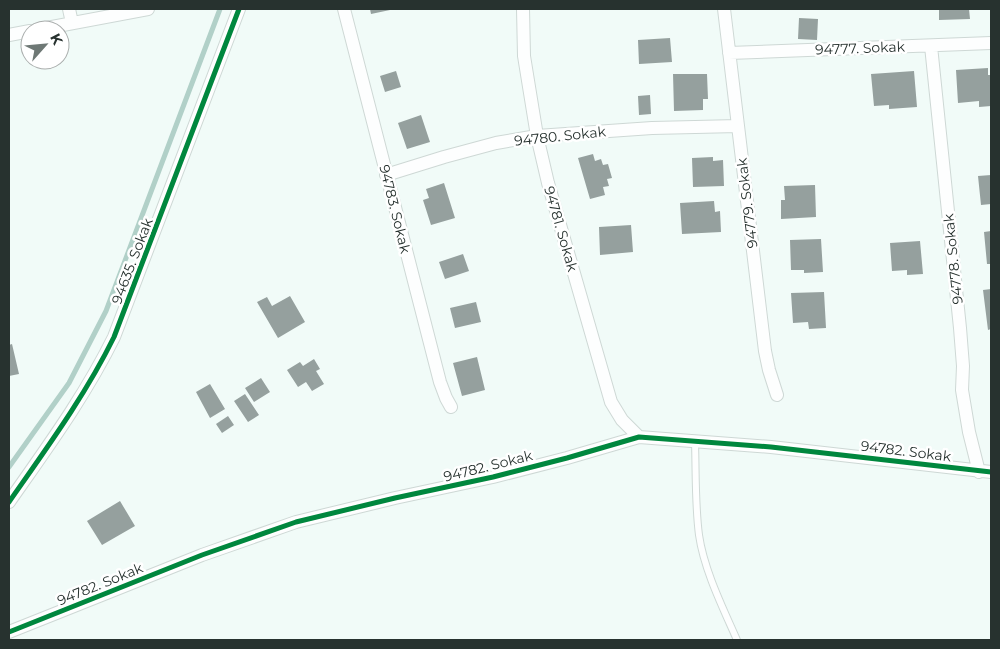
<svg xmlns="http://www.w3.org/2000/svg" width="1000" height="649" viewBox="0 0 1000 649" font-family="Montserrat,sans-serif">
<rect width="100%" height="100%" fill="#f1fbf8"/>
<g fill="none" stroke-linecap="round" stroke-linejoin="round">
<path stroke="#b1d0c8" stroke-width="5" d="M9 467 69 383 106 311 220 9"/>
</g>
<path fill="#95a09e" d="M370 9H390V10L371 14Z
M939 9H969L970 19 939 20Z
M799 18 818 19 817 40 798 39Z
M670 38 672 62 639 64 638 40Z
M988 68V75H991V106L979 107V101L958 103 956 70Z
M396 71 401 87 385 92 380 76Z
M914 71 917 107 889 109V105L874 106 871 74Z
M673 74H707L708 99H703V110L674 111Z
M650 95 651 114 639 115 638 96Z
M421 115 430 142 407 149 398 123Z
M593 154 595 161 601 159 603 165 608 164 612 178 607 179 609 186 603 187 605 195 590 199 578 158Z
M713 157V161L723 160 724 186 693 187 692 158Z
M991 175V204L981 205 978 176Z
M444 183 455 218 431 225 423 200 429 198 426 189Z
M815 185 816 217 781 219V200H785L784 186Z
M714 201 715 212 720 211 721 232 682 234 680 203Z
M631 225 633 252 600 255 599 227Z
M991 231V264H987L984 232Z
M821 239 823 272 804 273V270H791L790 240Z
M920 241 923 274 907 275V270L892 271 890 243Z
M463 254 469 271 445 279 439 262Z
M991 289V329L988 330 983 290Z
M824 292 826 328 809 329 808 322 793 323 791 293Z
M290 296 305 322 278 338 257 302 267 297 272 306Z
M476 302 481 322 455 328 450 308Z
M12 344 19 374 9 376V345Z
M477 357 485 390 462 396 453 363Z
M314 359 320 369 316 371 324 384 312 391 306 382 298 387 287 370 300 362 303 366Z
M261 378 270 392 254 402 245 388Z
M210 384 225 409 210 418 196 392Z
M245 394 259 415 248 422 234 401Z
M228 416 234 425 222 433 216 424Z
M120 501 135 526 102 545 87 521Z"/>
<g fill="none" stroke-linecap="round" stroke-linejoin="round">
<g stroke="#ced8d5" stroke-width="8">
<path id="service" d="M695 442C696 473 695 504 699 535 704 570 723 608 737 640"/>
</g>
<g stroke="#ced8d5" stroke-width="14">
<path id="minor" d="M69 9 72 23
M344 9 440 382 446 398 451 407
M523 9 524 56 537 136 548 183 611 402 622 420 639 437
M724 9 765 351 769 370 777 395
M36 30 148 9
M9 35 30 31
M931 46 960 328 963 366 962 390 969 432 979 472
M729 53 991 43
M386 175 444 157 496 143 537 136 652 128 738 126
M9 502C46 449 85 396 114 337L239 9
M9 632 202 555 296 522 395 498 493 477 567 458 639 437 771 447 991 472"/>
</g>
<use href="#service" stroke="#fdfefe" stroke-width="6"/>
<use href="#minor" stroke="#fdfefe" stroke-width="12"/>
<g stroke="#fff" stroke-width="8">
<path id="cycleway" d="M9 502C46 449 85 396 114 337L239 9
M9 632 202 555 296 522 395 498 493 477 567 458 639 437 771 447 991 472"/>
</g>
<use href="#cycleway" stroke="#00873e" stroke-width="5"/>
</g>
<g text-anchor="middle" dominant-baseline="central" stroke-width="5" stroke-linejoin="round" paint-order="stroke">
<g font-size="14" fill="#27322f" stroke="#fff">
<text transform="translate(860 48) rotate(-2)">94777. Sokak</text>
<text transform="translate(560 136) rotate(-6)">94780. Sokak</text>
<text transform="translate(747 203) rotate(-97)">94779. Sokak</text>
<text transform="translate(395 209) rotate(76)">94783. Sokak</text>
<text transform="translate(561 229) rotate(74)">94781. Sokak</text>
<text transform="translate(953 259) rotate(-96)">94778. Sokak</text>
<text transform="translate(132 261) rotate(-69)">94635. Sokak</text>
<text transform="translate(906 451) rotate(7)">94782. Sokak</text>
<text transform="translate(488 466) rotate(-14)">94782. Sokak</text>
<text transform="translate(100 584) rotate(-22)">94782. Sokak</text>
</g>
</g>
<rect width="1000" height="649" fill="none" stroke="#27322f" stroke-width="20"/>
<g transform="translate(45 45) rotate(63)"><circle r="24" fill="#ffffff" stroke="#a9adac"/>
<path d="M0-4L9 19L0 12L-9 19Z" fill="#6e7875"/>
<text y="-8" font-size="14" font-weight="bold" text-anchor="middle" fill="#27322f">K</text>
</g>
</svg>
